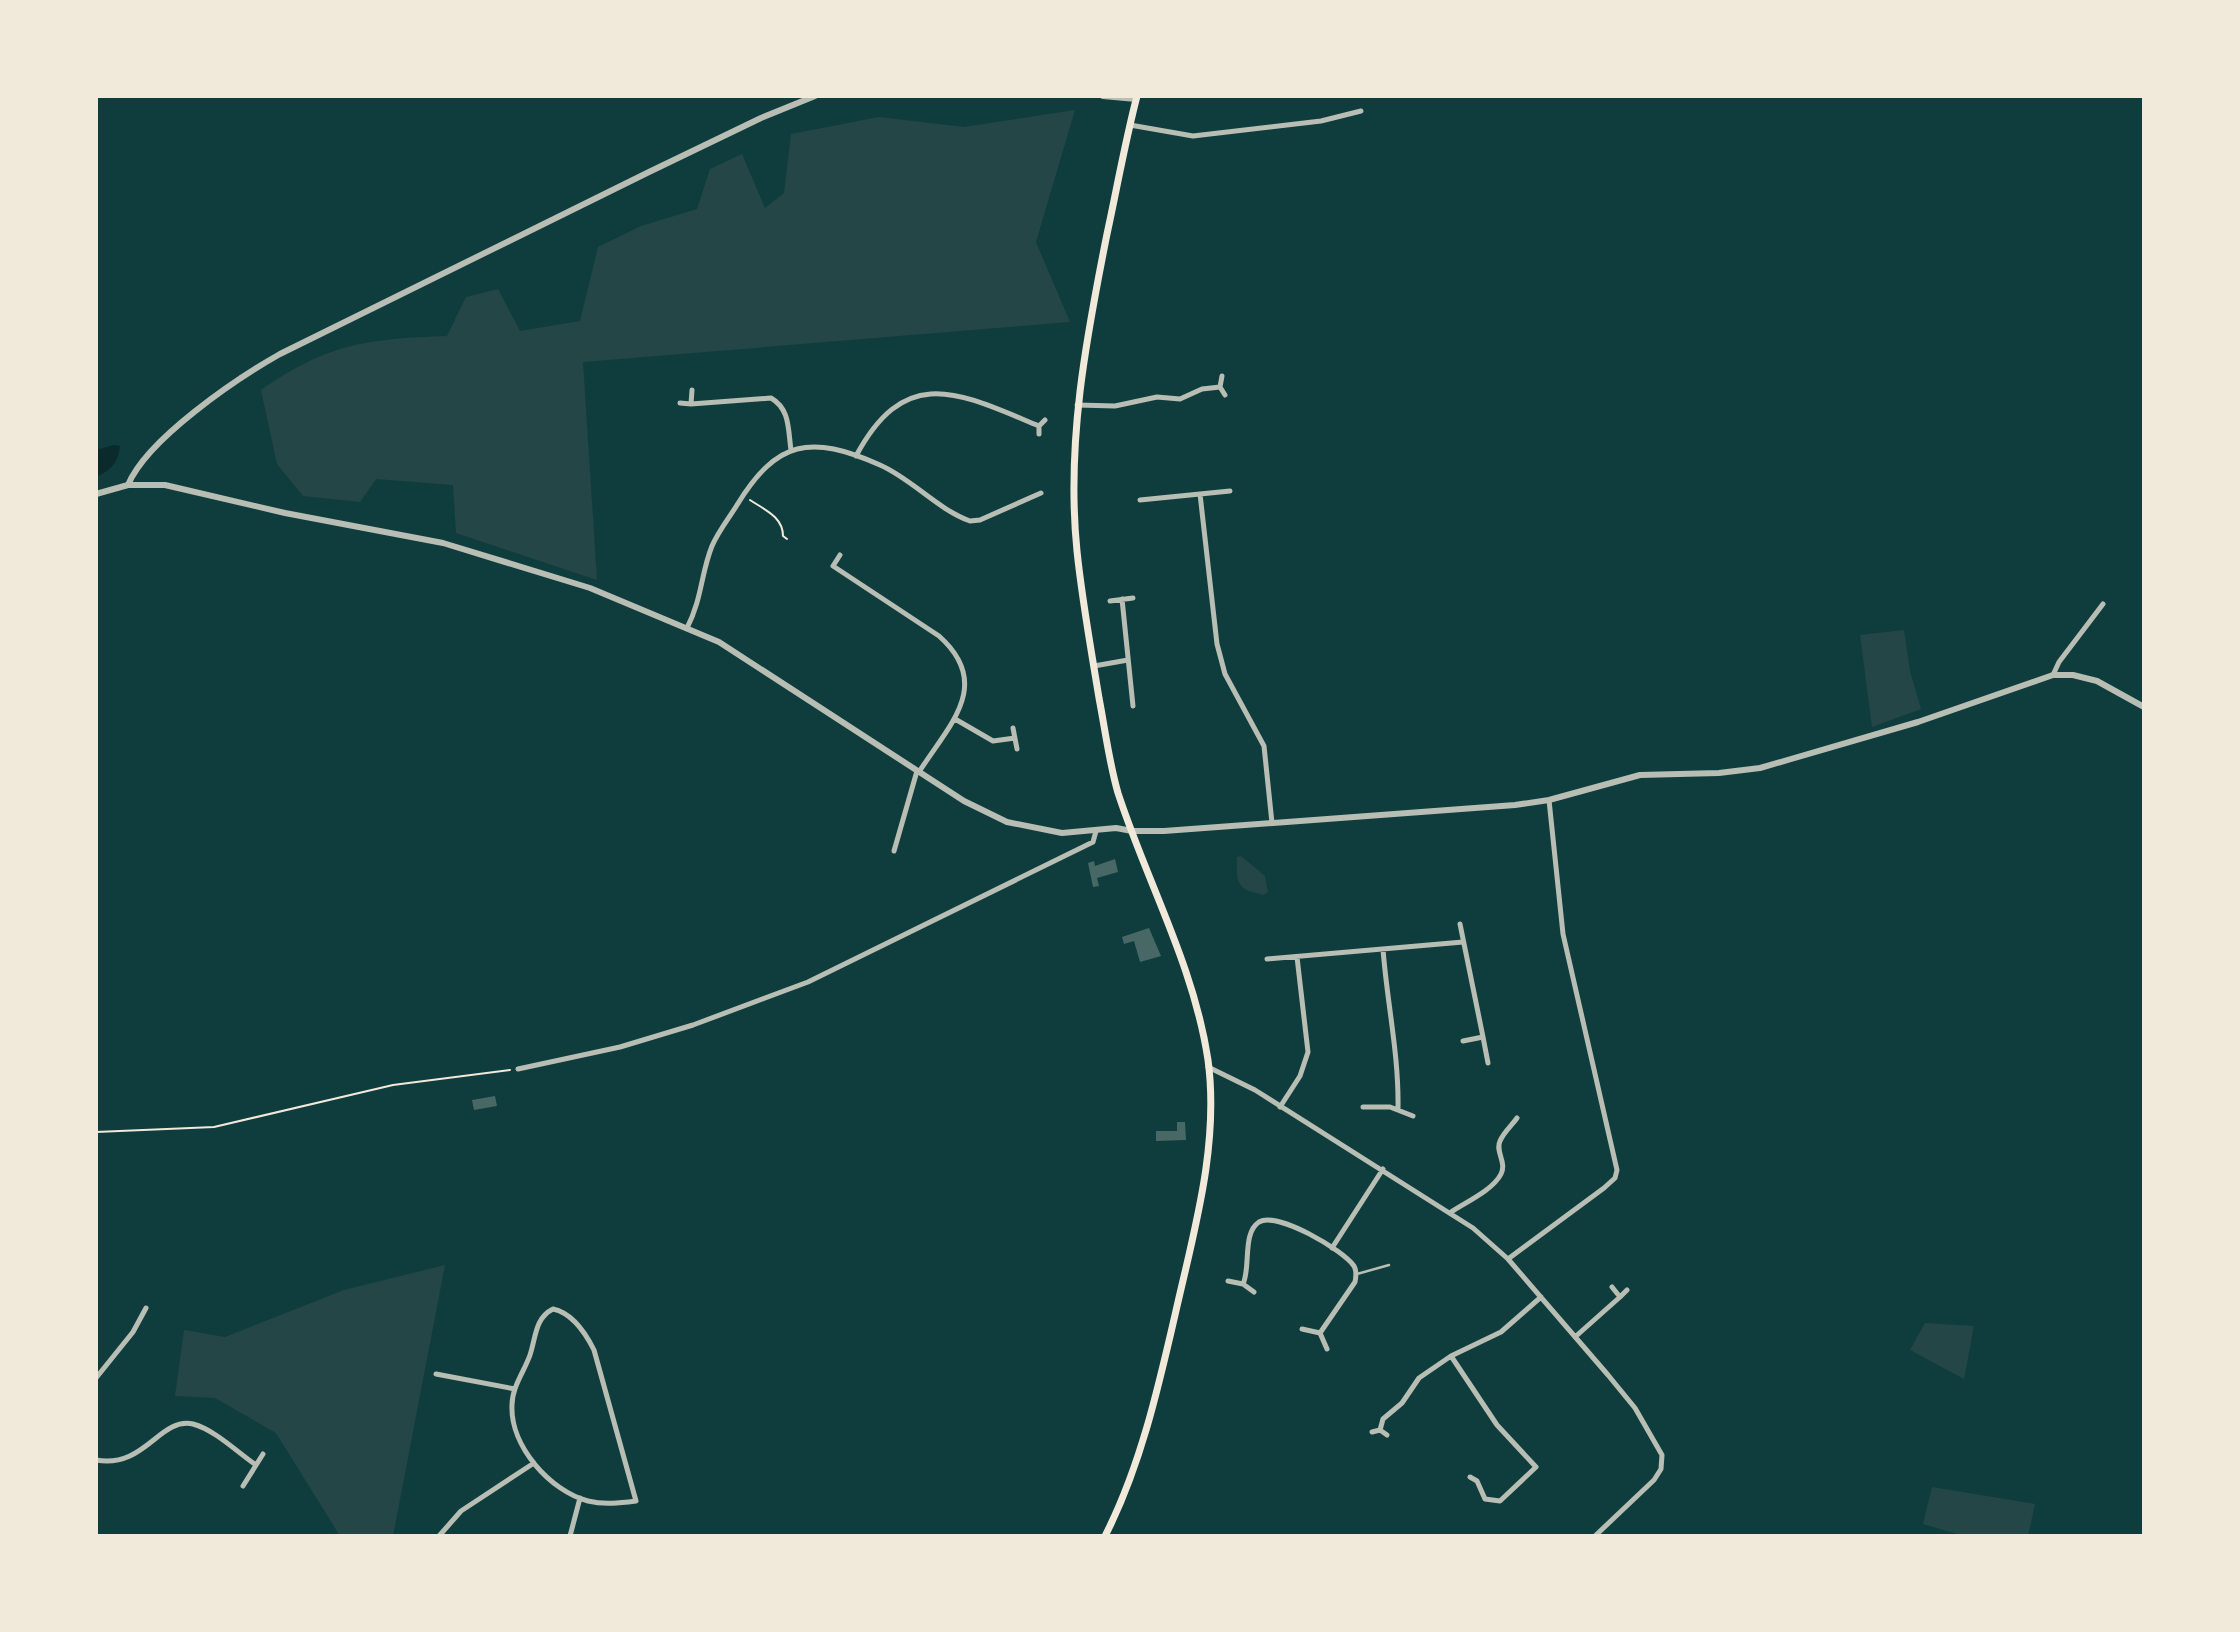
<svg xmlns="http://www.w3.org/2000/svg" width="2240" height="1632" viewBox="0 0 2240 1632" font-family="Jost,sans-serif">
<rect width="100%" height="100%" fill="#0f3d3e"/>
<path fill="#244646" d="M1075 110 1036 242 1070 322 583 362 597 580 456 533 453 485 376 479 360 502 303 496 277 464 261 390C329 343 367 339 447 336L466 297 498 289 520 331 580 321 598 247 641 226 697 209 710 169 742 154 765 208 784 193 791 134 879 117 964 127Z
M1904 630 1910 671 1921 709 1872 727 1860 635Z
M1241 856 1265 876 1268 892C1259 897 1265 895 1257 893 1234 889 1237 876 1237 857Z
M445 1265 393 1536H340L276 1433 215 1398 175 1396 184 1330 225 1337 344 1290Z
M1925 1323 1974 1326 1964 1379 1910 1350Z
M1932 1487 2035 1504 2028 1536H1964L1923 1524Z"/>
<path fill="#0a2a2b" d="M114 445 120 446C118 463 111 470 96 477V450Z"/>
<path fill="#486865" d="M1115 859 1118 872 1097 878 1099 886 1093 887 1088 863 1094 861 1095 866Z
M1149 928 1161 956 1140 962 1134 941 1124 944 1122 937Z
M495 1096 497 1106 474 1110 472 1100Z
M1177 1122H1185L1186 1140 1156 1141V1131H1177Z"/>
<g fill="none" stroke-linecap="round" stroke-linejoin="round">
<path stroke="#f1e9da" stroke-width="2" d="M750 500C765 510 783 517 783 536L787 539
M96 1132 214 1127 393 1085 510 1070"/>
<path stroke="#b8beb3" stroke-width="2.5" d="M1357 1274 1389 1265"/>
<path stroke="#b8beb3" stroke-width="5" d="M1130 125 1193 136 1321 121 1361 111
M1222 376 1220 387 1225 395
M680 403 691 404 692 390
M691 404 771 398C790 409 788 429 791 450
M1077 405 1115 406 1157 397 1180 399 1202 389 1220 387
M1039 434V426L1045 420
M856 456C906 363 959 393 1039 426
M1230 491 1200 494 1217 644 1225 674 1264 746 1272 823
M1140 500 1200 494
M840 555 833 566 939 636C994 685 948 726 919 772
M1122 599 1133 706
M1110 601 1133 598
M687 628C702 599 701 573 712 546 718 532 729 518 737 505 777 440 810 434 880 465 912 479 937 509 970 521L980 520 1041 493
M1094 666 1128 660
M2053 675 2059 662 2103 604
M955 719 993 741 1015 738
M1013 728 1017 749
M894 851 917 771
M1460 924 1483 1037
M1383 949C1387 1003 1399 1054 1398 1109
M1267 959 1463 942
M1463 1041 1483 1037 1488 1063
M1208 1067 1255 1090 1473 1228 1508 1259 1608 1375 1635 1408 1662 1455 1661 1469 1654 1480 1595 1536
M518 1069 620 1047 693 1025 808 982 1093 842 1096 831
M1280 1107 1300 1076 1308 1052 1297 957
M1363 1107H1390L1413 1116
M1451 1212C1466 1202 1493 1190 1501 1174 1507 1162 1495 1152 1500 1141 1503 1133 1512 1125 1517 1118
M1332 1248 1383 1169
M1508 1259 1604 1188 1615 1178 1617 1170 1563 934 1549 800
M1228 1281 1243 1284 1254 1292
M1243 1284C1251 1267 1242 1233 1259 1222 1277 1211 1343 1250 1354 1266 1357 1271 1356 1277 1355 1282L1320 1333
M1612 1287 1620 1297 1627 1290
M553 1309C572 1313 586 1334 594 1350L636 1501C620 1503 604 1505 588 1501 550 1491 510 1446 512 1405 512 1387 524 1372 530 1355 536 1337 535 1318 553 1309Z
M1302 1329 1320 1333 1327 1349
M1575 1337 1620 1297
M1451 1356 1497 1425 1536 1467 1500 1501 1485 1499 1477 1481 1470 1477
M436 1374 515 1389
M96 1378 133 1332 146 1308
M1380 1430 1383 1419 1402 1403 1419 1378 1451 1356 1501 1332 1541 1297
M1372 1432 1380 1430 1387 1435
M96 1460C145 1469 159 1417 193 1424 215 1430 237 1452 256 1465
M243 1486 263 1454
M439 1536 461 1511 534 1463
M570 1536 580 1498"/>
<path stroke="#b8beb3" stroke-width="6" d="M1103 96 1136 99
M128 485C147 439 236 379 280 354L649 172 761 118 815 96
M96 494 128 485H165L285 513 443 543 590 588 719 642 964 801 1007 822 1062 833 1116 828 1132 831H1164L1515 805 1549 800 1640 775 1719 773 1760 768 1918 722 2053 675H2073L2097 681 2144 707"/>
<path stroke="#f1e9da" stroke-width="7" d="M1105 1536C1142 1464 1160 1380 1178 1302 1196 1224 1219 1141 1208 1060 1194 966 1147 882 1118 793 1109 762 1105 729 1099 698 1091 649 1082 600 1077 551 1066 444 1086 339 1107 234 1117 188 1125 142 1137 96"/>
</g>
<rect width="2240" height="1632" fill="none" stroke="#f1e9da" stroke-width="196"/>
</svg>
